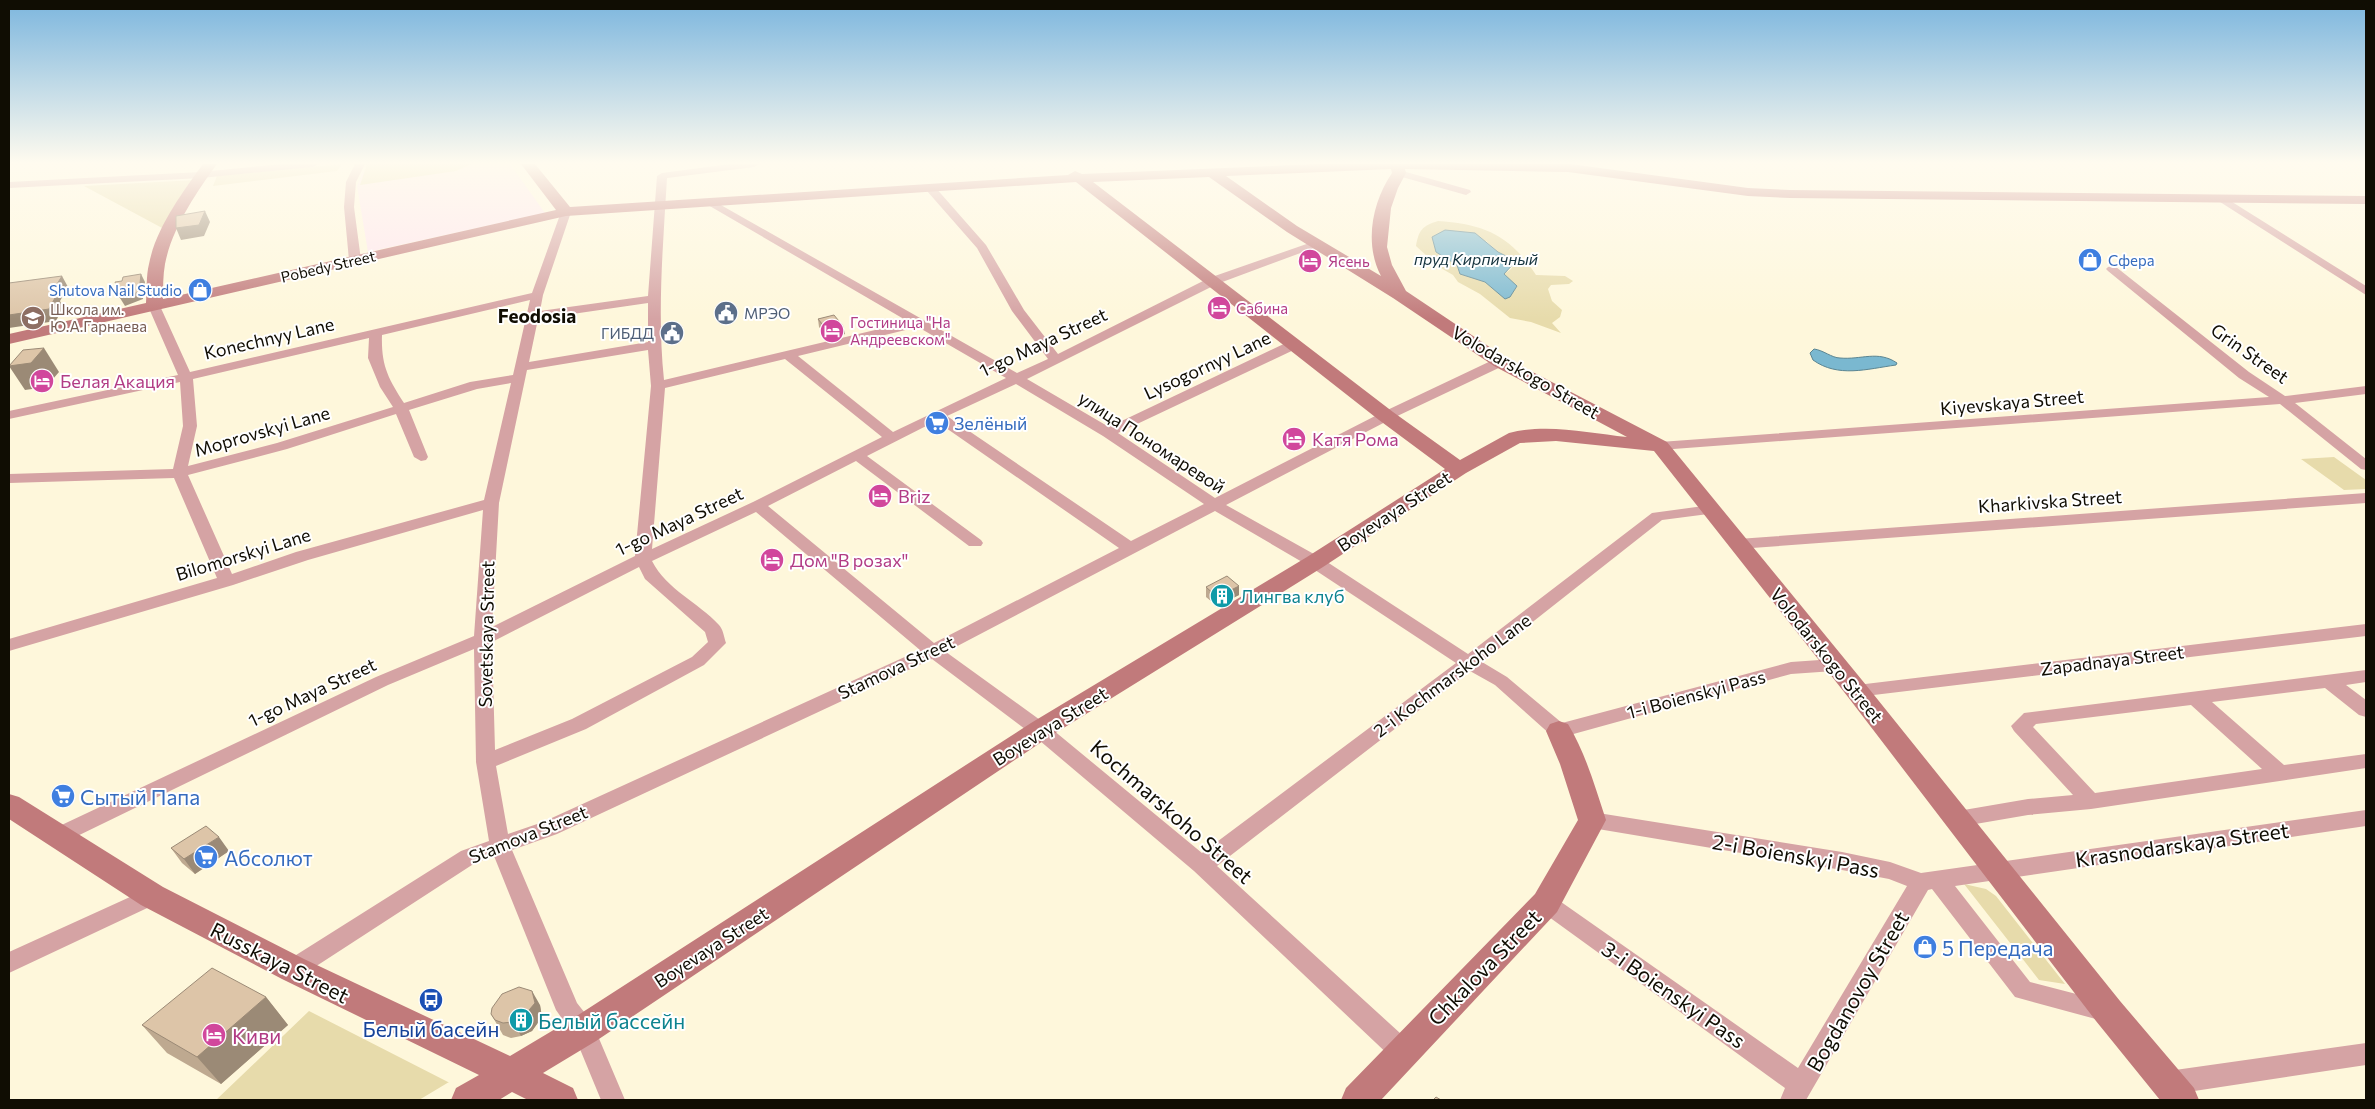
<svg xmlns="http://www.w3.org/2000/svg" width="2375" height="1109" viewBox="0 0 2375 1109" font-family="Commissioner,sans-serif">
<rect width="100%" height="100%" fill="#fef7db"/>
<path fill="#fee5ef" d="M418 164H510L545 213 368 252 357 186 363 171Z"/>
<path fill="#e7dbab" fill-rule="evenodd" d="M342 164 337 171 213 186 217 176Z
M367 164H471L456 171 360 185Z
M196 180 164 229 84 186Z
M1438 221C1484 224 1510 235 1536 275L1565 276 1573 281 1569 284 1551 285 1548 289 1552 301 1562 310 1560 317 1552 323 1561 333 1531 322 1510 318 1480 294 1458 282 1453 275 1439 267 1416 246C1419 230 1422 226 1438 221ZM1486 241 1498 252 1516 261 1511 269 1504 274 1505 299 1485 282 1460 274 1457 265Z
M2334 457 2366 480V489L2344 490 2301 459Z
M1964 884 1986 889 1996 896 2065 984 2039 980Z
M309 1011 448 1082H449L419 1100H216Z"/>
<path fill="#7ab8d0" stroke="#5a8592" d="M1445 230 1475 233 1498 252 1516 261 1504 274 1517 286 1510 297 1505 299 1485 282 1460 274 1457 265 1436 252 1432 237Z
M1814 349C1823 350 1832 358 1840 358 1861 360 1878 350 1897 363L1896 365C1867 369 1838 378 1813 360L1810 353Z"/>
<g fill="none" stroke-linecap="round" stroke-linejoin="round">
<path fill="#d5a3a4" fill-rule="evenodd" d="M281 164H318L313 167 201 178 9 188V182L201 172Z
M355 164H365L356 182 354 207 361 260 355 263 349 260 344 207 346 182Z
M730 164H759L754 167 667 178C663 246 657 313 664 380L909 322 708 205V201L712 200 1017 373 1048 359 1012 311 977 248 927 191V187H935L986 245 1024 310 1058 354 1209 278 1318 240 1324 243 1322 245 1217 284 1027 379 1109 427 1290 341H1300L1301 344 1300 347 1118 433 1215 498 1381 413 1495 359H1505L1507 362 1505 365 1391 419 1226 505 1321 558 1468 654 1652 513 1711 505 1716 507 1719 510 1716 513 1662 520 1482 662 1507 677 1562 723 1791 662 1834 659 1840 661 1843 665 1840 669 1834 671 1791 674 1559 738 1552 736 1495 685 1470 671 1217 866 1412 1044 1415 1052 1412 1060 1403 1063 1394 1060 1194 871 1033 735 932 659 557 834 512 850 577 1003 592 1022 625 1100H601L575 1037 556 1010 494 856 475 863 301 976 293 979 285 976 282 969 285 962 461 851 489 841 476 762 474 649 388 685 65 842 58 844 51 842 48 836 51 830 376 677 474 636 483 510 308 560 233 585 9 651V639L217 578 174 478 9 483V474L173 469 183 426 180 382 9 419V411L178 375 148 306 154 302 160 306 190 372 532 293 561 212 566 209 571 212 543 295 540 311 648 296 657 176 662 173ZM530 300 513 375 470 382 404 403C388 378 381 365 382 335ZM648 303V342L529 362 538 319ZM918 327 1006 378 893 432 798 356ZM369 338 368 358 380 387 393 407 277 443 188 466 197 426 193 379ZM648 350 651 386 635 556 492 627 499 503 527 370ZM785 359 882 437 753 502 652 549 665 388ZM511 383 484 500 296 552 232 574 188 475 287 449 396 414 414 457 421 461 426 460 428 457 409 410 477 389ZM1016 384 1103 436 1204 504 1131 541 947 416ZM936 421 1119 548 934 643 768 506 856 461 969 546H981L983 543 981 540 867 456ZM1215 511 1309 566 1456 663 1202 853 1047 725 946 652ZM756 512 920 650 543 822 508 834 496 766 586 729 704 665 726 643C724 637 723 629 719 625 698 602 667 590 652 561ZM639 567 645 579 705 632 708 642 692 657 572 719 495 750 492 642Z
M1399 170 1470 190 1471 192 1466 195 1395 175 1394 173Z
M2221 195 2366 286V295L2217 200 2216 198Z
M2112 266 2116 267 2249 372 2285 396 2366 386V394L2295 403 2366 459V470L2361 469 2280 404 1660 450 1653 446 1660 442 2269 397 2239 378 2108 271 2106 269 2108 267Z
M2366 493V503L1738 549 1732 547 1730 544 1732 541 1738 539Z
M2366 624V636L1857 697 1850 696 1848 691 1850 686 1857 685Z
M2366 670V682L2346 685 2366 700V717L2359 715 2325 688 2212 702 2284 765 2366 754V768L2091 809 2028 815 1958 827 1951 825 1948 819 1951 813 1958 811 2028 799 2073 795 2014 731 2011 726 2024 713ZM2191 705 2262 769 2095 793 2033 727 2036 724Z
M2366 810V826L1955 886 2030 982 2111 1003 2115 1010 2111 1017 2103 1021 2015 997 1932 889 1928 890 1806 1100H1780L1785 1088 1538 909 1535 903 1538 897 1546 894 1554 897 1798 1068 1907 886 1889 879 1842 870 1592 828 1585 826 1582 820 1585 814 1592 812 1842 852 1890 862 1921 873Z
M152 887 160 890 163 896 160 902 9 973V952Z
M2366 1043V1065L2168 1095 2159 1091 2156 1083 2159 1075 2168 1071Z"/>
<path fill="#c17a7b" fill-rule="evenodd" d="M203 164H217C196 193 172 228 165 264 163 275 163 287 163 299L556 210 521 164H535L570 207 1068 175 1075 171 1082 174 1317 164H1570L1748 188 1790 190 2366 196V204L1790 198 1748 196 1568 172 1405 169 1406 173 1398 188 1391 208 1387 247 1392 265 1406 291 1506 358 1667 442 1866 685 2120 1001 2194 1088 2199 1100H2160L2096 1021 1848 697 1654 451 1556 441 1520 443 1466 473 1323 567 1049 737 596 1041 543 1073 573 1088 578 1100H528L512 1092 499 1100H451L456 1088 479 1075 282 979 141 905 9 819V794L19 797 163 887 304 959 510 1056 572 1019 1031 723 1307 557 1445 469 1379 420 1076 182 566 216 9 344V334L146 303C147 290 146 276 149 264 156 228 182 193 203 164ZM1391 169 1392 173C1372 202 1364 244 1381 276L1297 226 1226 176ZM1209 177 1287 232 1393 298 1494 366 1627 437C1589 433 1547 423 1509 433L1460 460 1393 412 1093 182Z
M1559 721 1568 724C1586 754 1595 787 1606 820L1557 912 1381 1100H1341L1346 1088 1535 894 1578 820 1560 764 1546 731 1550 724Z"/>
</g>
<path fill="#bea990" d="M818 319 843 326 845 334 829 338 819 327Z
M1239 586V595L1217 606 1206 597V587Z
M171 848 229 851 195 874 182 863Z
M266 997 288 1025 221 1084 167 1053 142 1025Z
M540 1005 542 1017 532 1031 521 1036 511 1038 503 1035 491 1014Z"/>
<path fill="#9b8a76" d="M205 211 210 222 204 236 181 240 176 228Z
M141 274 145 282 143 299 125 306 120 298Z
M62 276 68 287 60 301 63 307 56 321 9 328V315Z
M843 326 845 334 829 338 827 330Z
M44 348 59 372 46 387 25 390 9 366Z
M1239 586V595L1217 606V597Z
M219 837 229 851 195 874 184 859Z
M532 991 540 1005 542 1017 532 1031 521 1036 513 1022Z
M266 997 288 1025 221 1084 197 1057Z"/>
<path fill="#ddc5a8" stroke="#9b8a76" d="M205 211 199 225 176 228V216Z
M141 274 139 292 120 298 115 282 122 281 123 277Z
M62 276 49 297 56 296 49 309 9 315V283Z
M834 315 843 326 827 330 818 319Z
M44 348 31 363 9 366 23 350Z
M1227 576 1239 586 1217 597 1206 587Z
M206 826 219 837 184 859 171 848Z
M212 968 266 997 197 1057 142 1025Z
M519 987 532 991 535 1003 524 1016 513 1022 503 1023 495 1020 491 1014 492 1008 502 994Z
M1436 1097 1441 1100H1433Z"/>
<linearGradient id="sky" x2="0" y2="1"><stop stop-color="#7cb6de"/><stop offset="0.51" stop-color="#fffbef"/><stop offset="1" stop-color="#fffbef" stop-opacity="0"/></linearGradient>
<rect width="2375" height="319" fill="url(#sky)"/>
<defs>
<g id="shop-disc" transform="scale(1.25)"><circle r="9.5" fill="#3f7fe0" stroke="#fff"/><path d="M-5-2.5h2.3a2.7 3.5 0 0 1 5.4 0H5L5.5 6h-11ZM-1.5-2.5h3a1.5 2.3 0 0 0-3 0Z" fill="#fff"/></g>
<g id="hotel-disc" transform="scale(1.25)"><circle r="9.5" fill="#d1479c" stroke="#fff"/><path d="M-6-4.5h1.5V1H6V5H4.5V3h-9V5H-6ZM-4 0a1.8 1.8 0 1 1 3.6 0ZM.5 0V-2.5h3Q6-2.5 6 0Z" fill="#fff"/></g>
<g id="civic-disc" transform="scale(1.25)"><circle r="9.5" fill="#5c6f8a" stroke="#fff"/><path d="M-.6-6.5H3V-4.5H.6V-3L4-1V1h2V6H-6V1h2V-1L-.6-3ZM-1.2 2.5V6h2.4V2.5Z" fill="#fff"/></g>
<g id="school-disc" transform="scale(1.25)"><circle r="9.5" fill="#8d6e63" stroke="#fff"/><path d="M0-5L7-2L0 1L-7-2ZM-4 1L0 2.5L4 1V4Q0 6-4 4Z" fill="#fff"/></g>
<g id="supermarket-disc" transform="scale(1.25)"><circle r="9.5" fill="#3f7fe0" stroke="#fff"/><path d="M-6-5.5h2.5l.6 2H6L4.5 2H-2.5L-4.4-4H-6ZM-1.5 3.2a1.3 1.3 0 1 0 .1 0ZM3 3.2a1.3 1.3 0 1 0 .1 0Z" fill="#fff"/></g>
<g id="building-disc" transform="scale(1.25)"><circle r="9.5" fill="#0f9aa8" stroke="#fff"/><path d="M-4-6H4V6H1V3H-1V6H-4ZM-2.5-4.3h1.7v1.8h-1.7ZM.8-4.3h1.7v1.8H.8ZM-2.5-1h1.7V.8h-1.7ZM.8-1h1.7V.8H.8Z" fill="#fff"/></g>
<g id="bus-disc" transform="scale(1.25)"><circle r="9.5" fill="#1a4fb4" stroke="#fff"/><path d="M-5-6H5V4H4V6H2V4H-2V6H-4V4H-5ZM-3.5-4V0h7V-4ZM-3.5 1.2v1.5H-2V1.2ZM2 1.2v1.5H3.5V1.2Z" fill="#fff"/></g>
</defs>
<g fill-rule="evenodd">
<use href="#shop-disc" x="2090" y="260"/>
<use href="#hotel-disc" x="1310" y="261"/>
<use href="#shop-disc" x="200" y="290"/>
<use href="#hotel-disc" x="1219" y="308"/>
<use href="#civic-disc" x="726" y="313"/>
<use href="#school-disc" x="33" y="318"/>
<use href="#hotel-disc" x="832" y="331"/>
<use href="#civic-disc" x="672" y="333"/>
<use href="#hotel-disc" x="42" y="381"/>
<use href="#supermarket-disc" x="937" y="423"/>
<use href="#hotel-disc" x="1294" y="439"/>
<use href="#hotel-disc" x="880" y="496"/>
<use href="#hotel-disc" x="772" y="560"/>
<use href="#building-disc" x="1222" y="596"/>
<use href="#supermarket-disc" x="63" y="796"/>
<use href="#supermarket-disc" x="206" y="857"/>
<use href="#shop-disc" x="1925" y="947"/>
<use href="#bus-disc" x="431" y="1000"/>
<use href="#building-disc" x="521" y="1020"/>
<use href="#hotel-disc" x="214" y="1035"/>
</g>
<g text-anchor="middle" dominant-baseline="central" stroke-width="4" stroke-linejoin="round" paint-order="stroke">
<g font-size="15" fill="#366cbe" stroke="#fff" text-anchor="start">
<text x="2108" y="260">Сфера</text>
<text x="182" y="290" text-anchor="end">Shutova Nail Studio</text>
</g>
<g font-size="15" fill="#b23c85" stroke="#fff" text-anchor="start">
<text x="1328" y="261">Ясень</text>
<text x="1236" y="308">Сабина</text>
<text x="850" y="322">Гостиница "На<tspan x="850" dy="17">Андреевском"</tspan></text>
</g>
<g font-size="15" fill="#100d03" stroke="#fff">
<text transform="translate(328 266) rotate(-13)">Pobedy Street</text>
</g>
<g font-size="15" fill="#785e54" stroke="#fff" text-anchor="start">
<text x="50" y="309">Школа им.<tspan x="50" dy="17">Ю.А.Гарнаева</tspan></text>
</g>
<g font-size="15" fill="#4e5e75" stroke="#fff" text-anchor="start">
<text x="744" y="313">МРЭО</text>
<text x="654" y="333" text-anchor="end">ГИБДД</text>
</g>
<g font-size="16" font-style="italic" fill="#14323d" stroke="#fff">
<text x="1476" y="258">пруд Кирпичный</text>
</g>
<g font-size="18" fill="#100d03" stroke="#fff">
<text transform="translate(269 338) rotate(-13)">Konechnyy Lane</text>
<text transform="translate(1043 342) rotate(-25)">1-go Maya Street</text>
<text transform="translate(2250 353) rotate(35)">Grin Street</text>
<text transform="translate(1207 365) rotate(-25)">Lysogornyy Lane</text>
<text transform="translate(1526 372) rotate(30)">Volodarskogo Street</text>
<text transform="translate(2012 402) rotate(-5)">Kiyevskaya Street</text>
<text transform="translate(262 431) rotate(-16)">Moprovskyi Lane</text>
<text transform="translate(1152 442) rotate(33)">улица Пономаревой</text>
<text transform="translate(2050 501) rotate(-4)">Kharkivska Street</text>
<text transform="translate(1394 511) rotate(-33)">Boyevaya Street</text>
<text transform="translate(679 521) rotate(-25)">1-go Maya Street</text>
<text transform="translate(243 554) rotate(-17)">Bilomorskyi Lane</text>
<text transform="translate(486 634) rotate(-89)">Sovetskaya Street</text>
<text transform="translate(1827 655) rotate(51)">Volodarskogo Street</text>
<text transform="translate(2112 660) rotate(-7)">Zapadnaya Street</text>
<text transform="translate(896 667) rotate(-25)">Stamova Street</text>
<text transform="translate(1452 675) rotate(-37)">2-i Kochmarskoho Lane</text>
<text transform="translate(312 692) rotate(-25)">1-go Maya Street</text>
<text transform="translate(1696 694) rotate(-15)">1-i Boienskyi Pass</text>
<text transform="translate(1050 726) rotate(-32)">Boyevaya Street</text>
<text transform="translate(528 834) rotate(-22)">Stamova Street</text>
<text transform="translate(711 947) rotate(-33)">Boyevaya Street</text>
</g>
<g font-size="18" fill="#b23c85" stroke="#fff" text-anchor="start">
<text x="60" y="381">Белая Акация</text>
<text x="1312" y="439">Катя Рома</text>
<text x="898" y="496">Briz</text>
<text x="790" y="560">Дом "В розах"</text>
</g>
<g font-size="18" fill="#366cbe" stroke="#fff" text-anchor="start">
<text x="954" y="423">Зелёный</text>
</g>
<g font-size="18" fill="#0d838f" stroke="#fff" text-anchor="start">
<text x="1240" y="596">Лингва клуб</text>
</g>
<g font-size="19" font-weight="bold" fill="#100d03" stroke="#fff">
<text x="537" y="315">Feodosia</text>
</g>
<g font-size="21" fill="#366cbe" stroke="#fff" text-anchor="start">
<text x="80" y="796">Сытый Папа</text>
<text x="224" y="857">Абсолют</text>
<text x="1942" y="947">5 Передача</text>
</g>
<g font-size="21" fill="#100d03" stroke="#fff">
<text transform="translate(1172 811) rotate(41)">Kochmarskoho Street</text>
<text transform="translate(2182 844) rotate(-8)">Krasnodarskaya Street</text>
<text transform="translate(1796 855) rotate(10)">2-i Boienskyi Pass</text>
<text transform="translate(280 962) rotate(27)">Russkaya Street</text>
<text transform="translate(1484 967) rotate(-46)">Chkalova Street</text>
<text transform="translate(1857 991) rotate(-60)">Bogdanovoy Street</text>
<text transform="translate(1674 994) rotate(35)">3-i Boienskyi Pass</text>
</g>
<g font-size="21" fill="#0d838f" stroke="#fff" text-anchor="start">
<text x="538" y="1020">Белый баcсейн</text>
</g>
<g font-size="21" fill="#164399" stroke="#fff">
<text x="431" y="1028">Белый басейн</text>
</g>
<g font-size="21" fill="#b23c85" stroke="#fff" text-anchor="start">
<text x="232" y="1035">Киви</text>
</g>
</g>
<rect width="2375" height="1109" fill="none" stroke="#100d03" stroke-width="20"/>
</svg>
